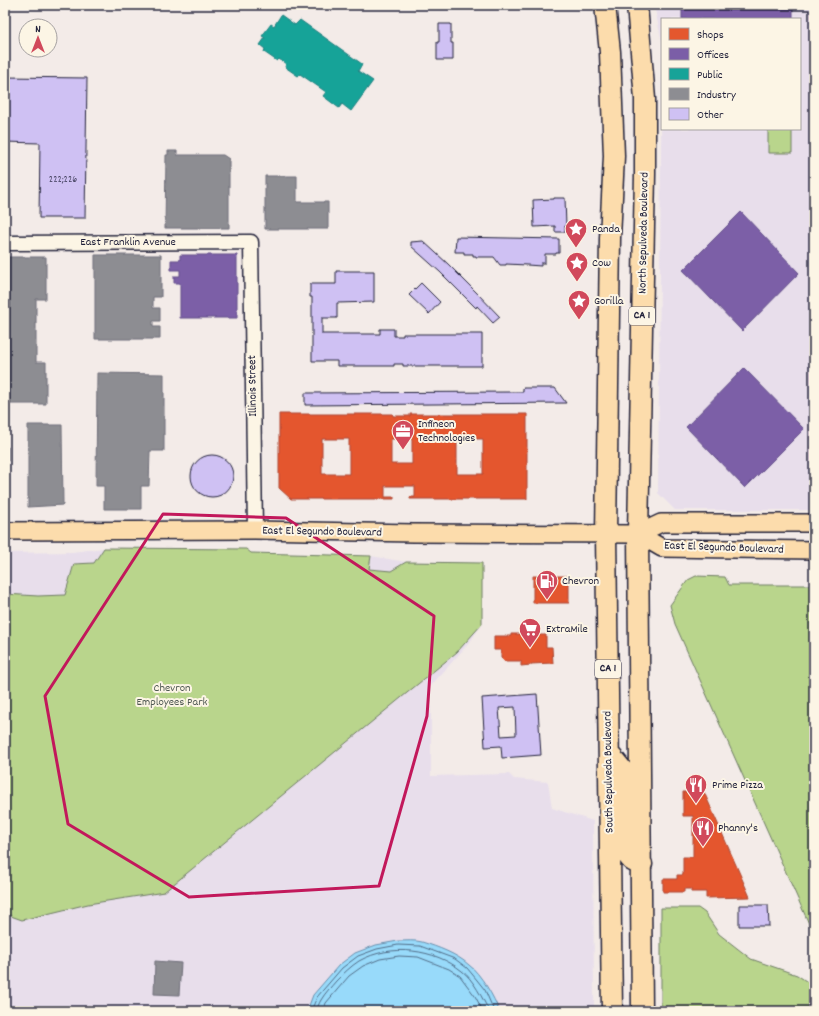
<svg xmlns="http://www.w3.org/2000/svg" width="819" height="1016" viewBox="0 0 819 1016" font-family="Dekko,sans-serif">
<rect width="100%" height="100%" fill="#f3ebe8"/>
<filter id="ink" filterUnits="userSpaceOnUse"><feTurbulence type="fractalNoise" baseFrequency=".025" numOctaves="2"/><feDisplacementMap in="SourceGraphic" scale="8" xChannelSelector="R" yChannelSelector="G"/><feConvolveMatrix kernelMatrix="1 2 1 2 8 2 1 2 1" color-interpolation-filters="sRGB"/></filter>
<g filter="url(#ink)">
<path fill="#e8deeb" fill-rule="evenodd" d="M654 5H814V510H675L658 493 662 42ZM662 19H800V129H662Z
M104 548 246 549 251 553 371 556 406 562 482 563V624L470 642 428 689 431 709V776L509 774 514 779 548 782 552 808 593 821 594 1011H5V553L72 552Z"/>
<path fill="#b9d58c" stroke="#6e7c64" d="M768 129H792V153H768Z
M104 548 246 549 251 553 371 556 369 569 391 571 406 562 482 563V624L457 652 164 892 88 904 22 920 8 915 5 904V594L38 596 65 595 74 564 94 563Z
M696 576 725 577 729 585H814V935L675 624 670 605 688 580Z
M661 908H698L705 913 719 934 751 959 797 975 809 983 814 988V1011H661Z"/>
<path fill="#98dafa" stroke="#6990ae" d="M398 941C406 941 415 940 422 942 438 947 457 954 469 965 480 973 495 998 499 1011H307L313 995 339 965 355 953 376 945Z"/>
<path fill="#e4572e" stroke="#aa4732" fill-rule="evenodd" d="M812 5H814V156H812Z
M812 156H814V493H812Z
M279 414H393V416H410V414H527V499H410V497H415V486H385V497H394V499H291L279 488ZM322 439H349V474H322ZM391 439H412V464H391ZM457 439H483V474H457Z
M533 576H569V603H533Z
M535 632 539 635H546V647H552L553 663 531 664V665L521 666V661H504L501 658V650H494V636H511V634H533Z
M683 792H704L750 897 706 898V892H691V889H684V892H663V879H677V875H683V857H693V816H683Z"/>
<path fill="#7b5ea7" stroke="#604c87" d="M682 5H793V19H682Z
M741 212 799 273 742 331 683 270Z
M180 255H237V318H180V283H174V276H180V270H171V260H180Z
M744 368 804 429 745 488 686 427Z"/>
<path fill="#17a398" stroke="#1a7c7c" d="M281 15 295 25 300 20 362 64 358 71 373 81 351 111 342 104 339 108 323 96 326 92 300 74 298 76 285 67 286 64 279 59 277 61 264 52 265 49 260 45 265 38 262 36 271 24 274 26Z"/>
<path fill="#8d8d92" stroke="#6d6d78" d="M168 151H177V155H223L229 159V228H165L166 155H168Z
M265 176H297V202H328V229H265Z
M95 255H161V297H153V308H160V321H153V327H160V339H95Z
M5 257H46V299H36V362H46V404H5Z
M97 373 164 374V451H150L149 486H141V509H104V486H96Z
M28 425H62L63 505 28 507Z
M5 447H8V461H5Z
M155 961 181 963 179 995 154 994Z"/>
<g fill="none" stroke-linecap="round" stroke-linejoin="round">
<path stroke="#516c87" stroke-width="1" d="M311 1011 317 997 342 968 358 956 377 949 398 945 420 946 455 959 467 968 477 980 485 990 494 1011
M316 1011C318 1007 319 1003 321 1000 325 993 331 987 336 981 343 974 351 966 359 961 391 943 435 949 462 971 473 979 483 999 489 1011
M323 1011 326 1003 337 990 349 976 363 966 380 959 399 956 418 957 449 969 460 976 475 996 483 1011"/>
</g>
<path fill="#cfc1f3" stroke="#22223b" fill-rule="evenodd" d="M5 5H42V6H5Z
M439 24H451V43H453V60H437V42H439Z
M5 77 87 78 85 218H39L40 143 5 142Z
M554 198H565L566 226H565V232H555V226L534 227 533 200 554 199Z
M456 237 559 239V253H556V254H545V263H541V266L527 265 506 264V265H500L494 257H476V256H473V254H464V252H455Z
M423 241 448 264 476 292 500 317 493 323 477 306 476 308 440 272 411 246V242Z
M336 271H374V302L337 303V318H322V334H380V329H394V336H403V334H482V366H403V364H394V366H337V361H312V297H310V284H336Z
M421 283 440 302 429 314 409 295Z
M523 388H555L566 403 305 405V393L515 392H523Z
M191 476a21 21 0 1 1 42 0a21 21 0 1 1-42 0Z
M537 694 541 755 502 758 501 746 485 747 482 698ZM515 707 516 735 501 736 499 708Z
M739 905H768L769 926H739Z"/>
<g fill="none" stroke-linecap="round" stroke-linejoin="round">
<g stroke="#22223b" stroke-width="17">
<path id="minor" d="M5 243 251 242 255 530"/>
</g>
<g stroke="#22223b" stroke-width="20">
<path id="major" d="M5 531 255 530 413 533 638 534 661 523H814
M638 534 662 548 814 550"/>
</g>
<g stroke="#22223b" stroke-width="23">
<path id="highway" d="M605 5 610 52 614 156 610 238 606 534 612 1011
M637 5 645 99V174L638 534 642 1011
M612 757 621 768 623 780 625 804 627 854C631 861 634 863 642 864"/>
</g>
<use href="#minor" stroke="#fcf5e5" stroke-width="14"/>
<use href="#major" stroke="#fcdcac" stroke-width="17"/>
<use href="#highway" stroke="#fcdcac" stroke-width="20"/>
</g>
</g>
<path fill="none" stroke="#c2185b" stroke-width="3" stroke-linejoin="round" d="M163 514 286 518 434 616 427 716 379 886 189 897 68 824 45 696Z"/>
<defs>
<g id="sight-pin" transform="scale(1.15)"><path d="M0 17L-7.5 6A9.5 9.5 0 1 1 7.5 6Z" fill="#d1495b" stroke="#fcf5e5"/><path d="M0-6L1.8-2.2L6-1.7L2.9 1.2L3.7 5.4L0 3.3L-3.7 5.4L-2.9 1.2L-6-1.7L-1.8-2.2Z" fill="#fff"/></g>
<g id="office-pin" transform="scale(1.15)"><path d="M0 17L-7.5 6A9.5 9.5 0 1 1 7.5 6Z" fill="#d1495b" stroke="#fcf5e5"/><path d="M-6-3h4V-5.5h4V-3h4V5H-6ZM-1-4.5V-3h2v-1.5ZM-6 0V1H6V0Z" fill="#fff"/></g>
<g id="fuel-pin" transform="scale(1.15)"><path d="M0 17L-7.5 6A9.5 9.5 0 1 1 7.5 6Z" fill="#d1495b" stroke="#fcf5e5"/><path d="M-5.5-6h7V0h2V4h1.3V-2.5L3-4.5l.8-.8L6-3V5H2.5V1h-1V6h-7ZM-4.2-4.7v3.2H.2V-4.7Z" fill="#fff"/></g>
<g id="supermarket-pin" transform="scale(1.15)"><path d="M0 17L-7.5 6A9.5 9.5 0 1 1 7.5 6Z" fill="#d1495b" stroke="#fcf5e5"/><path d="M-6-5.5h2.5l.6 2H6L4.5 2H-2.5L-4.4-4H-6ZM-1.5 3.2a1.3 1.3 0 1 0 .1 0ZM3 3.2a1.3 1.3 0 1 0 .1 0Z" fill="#fff"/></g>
<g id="restaurant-pin" transform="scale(1.15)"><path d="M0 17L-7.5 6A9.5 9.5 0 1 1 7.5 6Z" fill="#d1495b" stroke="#fcf5e5"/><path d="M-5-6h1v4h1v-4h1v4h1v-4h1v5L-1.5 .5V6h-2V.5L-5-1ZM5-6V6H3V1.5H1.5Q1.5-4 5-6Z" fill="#fff"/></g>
</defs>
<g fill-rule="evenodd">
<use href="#sight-pin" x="576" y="229"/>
<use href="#sight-pin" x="577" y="263"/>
<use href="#sight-pin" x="579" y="301"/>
<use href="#office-pin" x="403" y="431"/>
<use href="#fuel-pin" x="547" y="581"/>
<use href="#supermarket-pin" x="530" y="629"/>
<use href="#restaurant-pin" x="696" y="785"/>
<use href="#restaurant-pin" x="703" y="828"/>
</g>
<g text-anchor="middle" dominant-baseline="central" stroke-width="4" stroke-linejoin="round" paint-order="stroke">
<g font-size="10" fill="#4d4a69">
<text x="63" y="180">222;226</text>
</g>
<g fill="#fcf5e5" stroke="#63616e" stroke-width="1">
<rect x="629" y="307" width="26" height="18" rx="3"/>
<rect x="595" y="660" width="26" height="18" rx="3"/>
</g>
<g font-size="11" font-weight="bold" fill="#22223b">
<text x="642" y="316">CA 1</text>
<text x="608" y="669">CA 1</text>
</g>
<g font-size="12" fill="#22223b" stroke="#fcf5e5" text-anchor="start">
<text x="592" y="229">Panda</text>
<text x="592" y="263">Cow</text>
<text x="594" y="301">Gorilla</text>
<text x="418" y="424">Infineon<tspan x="418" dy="14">Technologies</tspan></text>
<text x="562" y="581">Chevron</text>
<text x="546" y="629">ExtraMile</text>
<text x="712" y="785">Prime Pizza</text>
<text x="718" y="828">Phanny's</text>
</g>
<g font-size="12" fill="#22223b" stroke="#fcf5e5">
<text transform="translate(644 233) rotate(-89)">North Sepulveda Boulevard</text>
<text x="128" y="242">East Franklin Avenue</text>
<text transform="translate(253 386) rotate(-91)">Illinois Street</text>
<text transform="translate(322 532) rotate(1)">East El Segundo Boulevard</text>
<text transform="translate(724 548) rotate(2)">East El Segundo Boulevard</text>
<text transform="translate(609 772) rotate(-91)">South Sepulveda Boulevard</text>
</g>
<g font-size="12" fill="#4f5853" stroke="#fcf5e5">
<text x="172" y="688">Chevron<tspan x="172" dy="14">Employees Park</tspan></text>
</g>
</g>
<rect width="819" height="1016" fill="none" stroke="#fcf5e5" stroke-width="20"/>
<rect x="10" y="10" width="799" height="996" fill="none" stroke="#22223b" stroke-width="1.5" filter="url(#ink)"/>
<rect x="661" y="18" width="140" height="112" fill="#fcf5e5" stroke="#a5a1a1"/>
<rect x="669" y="28" width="20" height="12" fill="#e4572e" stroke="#a5a1a1"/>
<text x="697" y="38" font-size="12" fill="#22223b">Shops</text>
<rect x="669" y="48" width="20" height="12" fill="#7b5ea7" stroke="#a5a1a1"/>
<text x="697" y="58" font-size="12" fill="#22223b">Offices</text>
<rect x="669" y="68" width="20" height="12" fill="#17a398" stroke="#a5a1a1"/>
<text x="697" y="78" font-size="12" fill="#22223b">Public</text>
<rect x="669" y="88" width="20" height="12" fill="#8d8d92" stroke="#a5a1a1"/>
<text x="697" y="98" font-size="12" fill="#22223b">Industry</text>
<rect x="669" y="108" width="20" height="12" fill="#cfc1f3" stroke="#a5a1a1"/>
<text x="697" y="118" font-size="12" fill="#22223b">Other</text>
<g transform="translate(38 38)"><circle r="19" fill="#fcf5e5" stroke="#a5a1a1"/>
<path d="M0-3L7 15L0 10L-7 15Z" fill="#d1495b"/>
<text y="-6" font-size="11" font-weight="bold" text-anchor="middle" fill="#22223b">N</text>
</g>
</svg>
